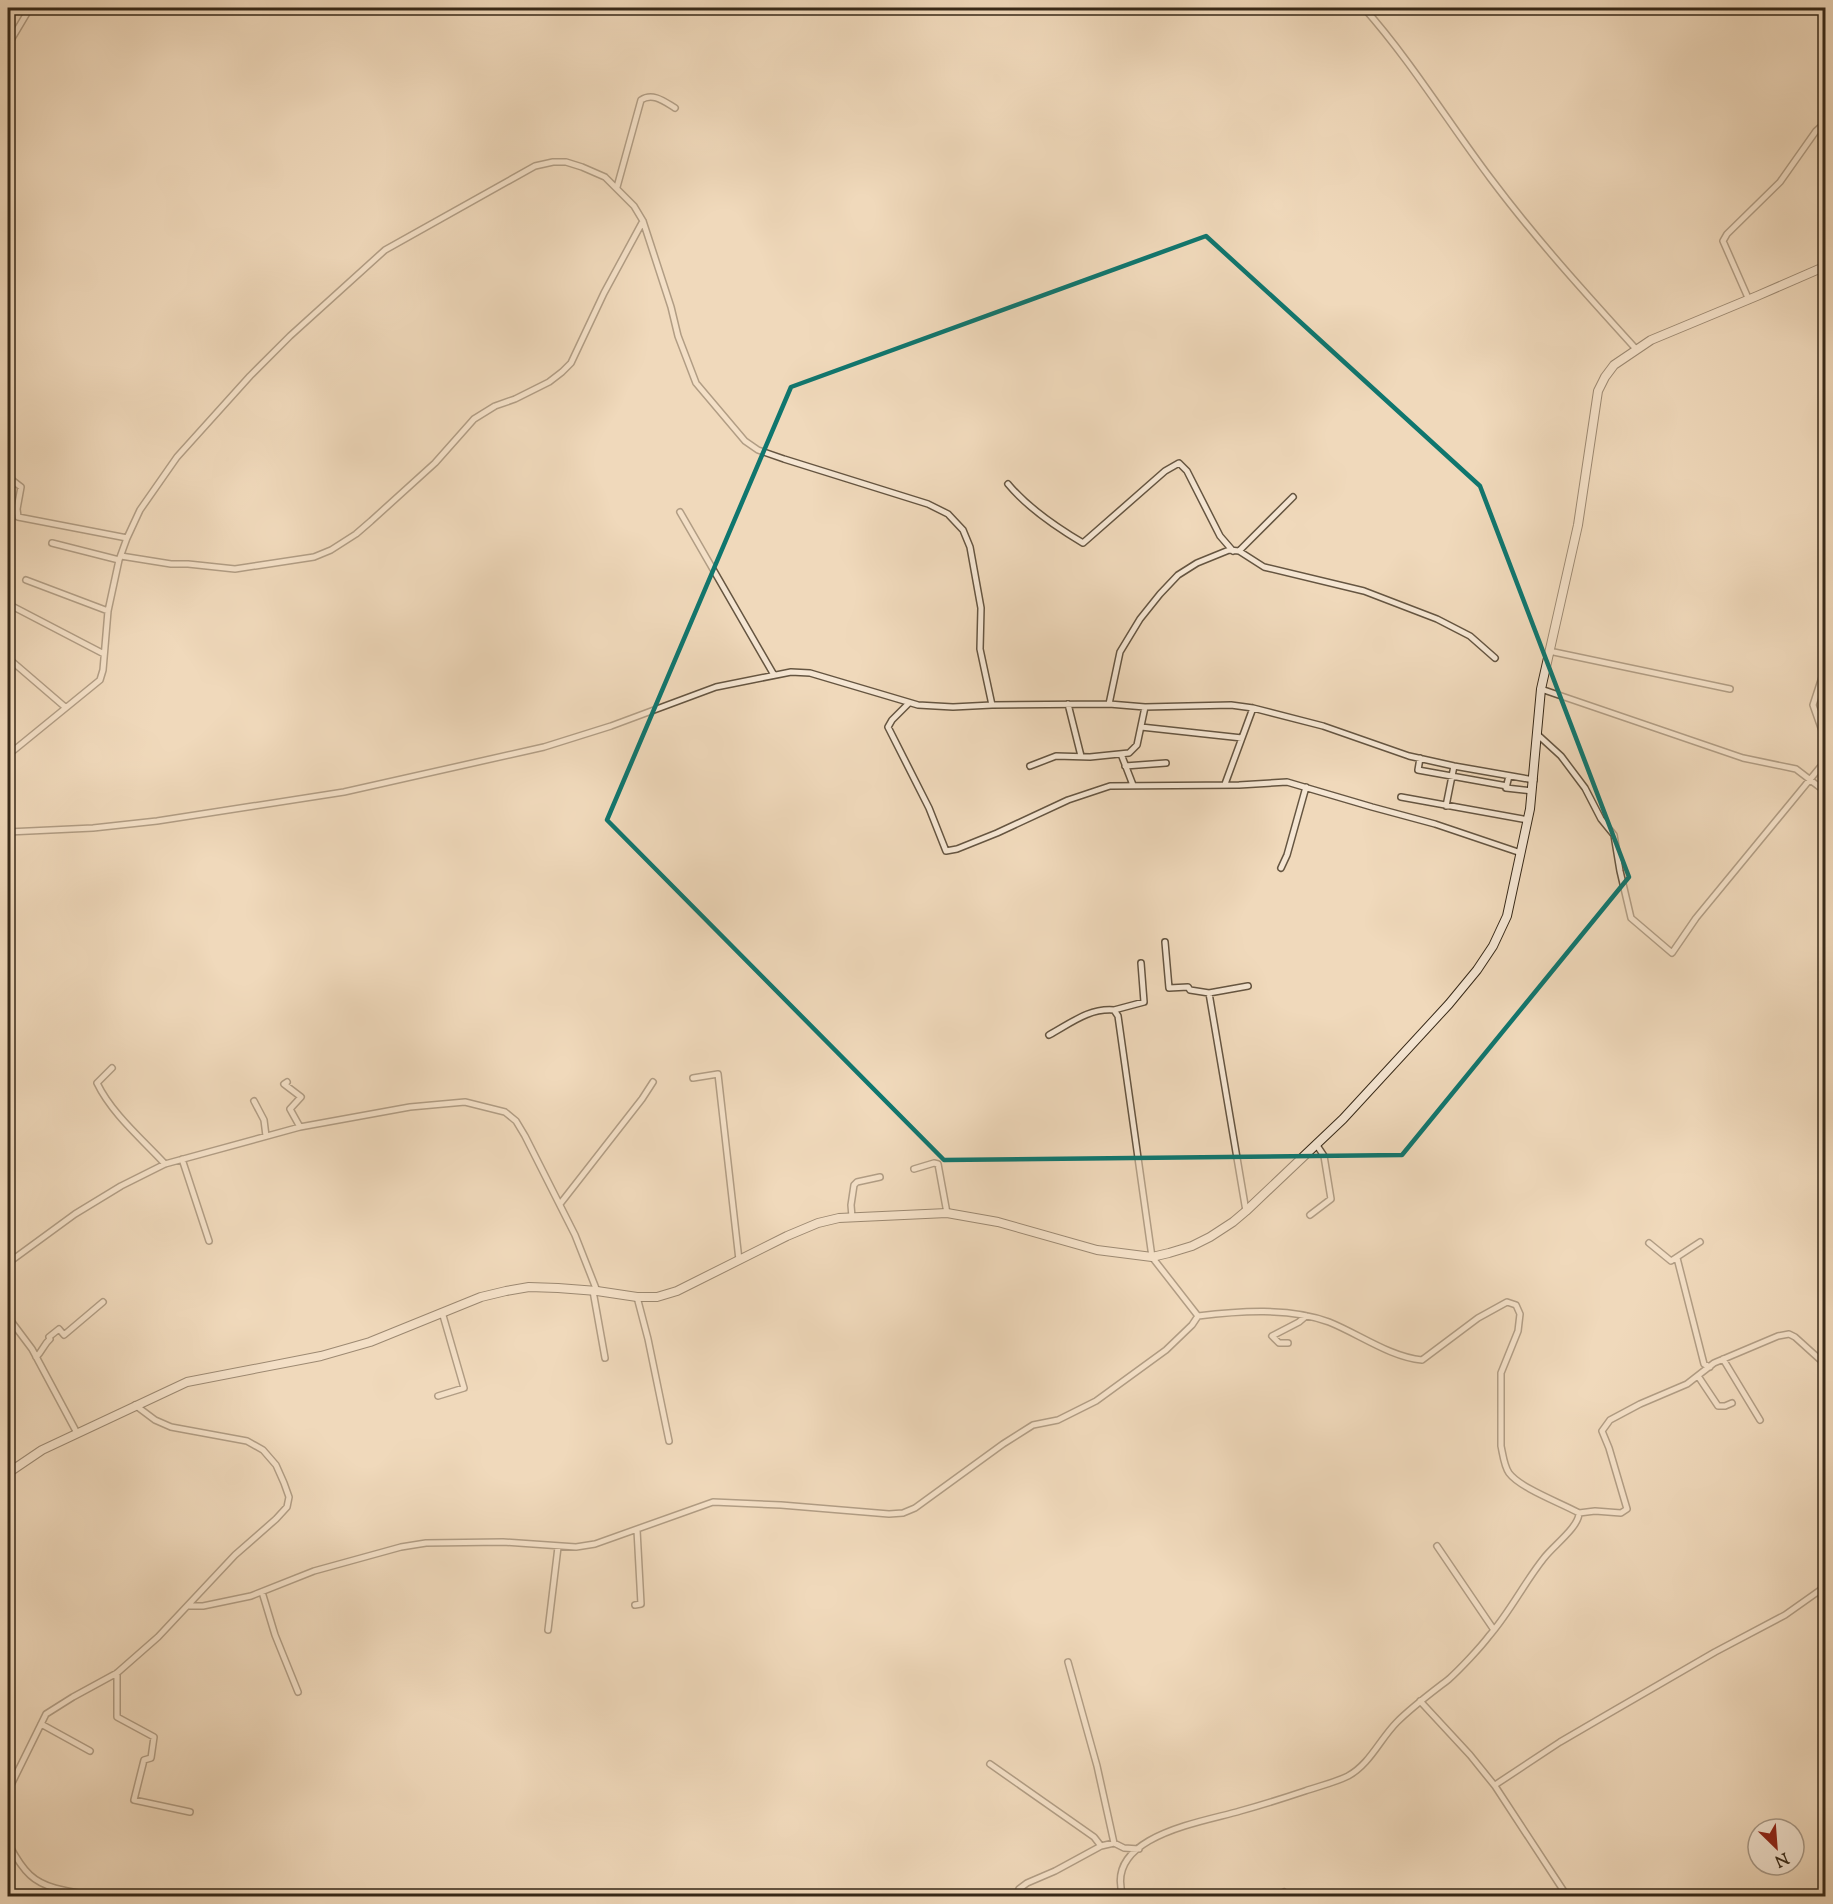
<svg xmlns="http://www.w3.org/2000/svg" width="1833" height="1904" viewBox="0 0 1833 1904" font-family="'Sorts Mill Goudy',serif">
<rect width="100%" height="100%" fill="#f0d9bb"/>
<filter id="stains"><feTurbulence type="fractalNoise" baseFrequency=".00333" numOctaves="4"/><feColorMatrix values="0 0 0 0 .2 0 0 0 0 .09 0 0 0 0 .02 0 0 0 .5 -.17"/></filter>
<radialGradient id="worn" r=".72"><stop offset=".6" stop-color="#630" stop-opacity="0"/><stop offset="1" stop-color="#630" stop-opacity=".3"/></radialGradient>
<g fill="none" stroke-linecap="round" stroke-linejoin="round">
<g stroke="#655541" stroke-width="8">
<path id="street" d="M1364 8C1411 61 1448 122 1491 179 1536 239 1586 294 1636 349
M8 45 30 8
M617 187 641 100C653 92 665 102 675 108
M1749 300 1723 241 1727 234 1780 182 1816 131 1826 122
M8 477 21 487 17 509 18 517 127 538
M1008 484C1027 507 1056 527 1083 543L1165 471 1179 463 1187 471 1220 536 1233 551
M680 512 774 675
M52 543 119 560
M1239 551 1293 497
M121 556 171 564H188L235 569 314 557 331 550 356 534 371 521 435 463 474 419 495 406 515 399 549 382 562 372 571 363 604 293 643 221
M26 580 108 611
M8 604 104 654
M1549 651 1730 689
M8 658 65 707
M1826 665 1813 705 1826 742
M1541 689 1743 758 1796 769 1826 792
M909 703 892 720 888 727 929 808 946 851 957 849 997 833 1068 800 1110 786 1239 785 1287 782 1372 807 1435 824 1521 853
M1068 704 1081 756
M1109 704 1120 652 1140 619 1160 594 1178 575 1197 563 1229 550 1239 551 1264 567 1364 591 1437 619 1470 636 1495 658
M1141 727 1242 738
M1538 735 1561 756 1585 788 1601 819 1614 835 1620 871 1631 918 1672 953 1696 918 1826 760
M1121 754 1133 785
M8 755 100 680 103 670 108 611 119 560 127 538 140 510 177 457 250 376 290 336 385 250 535 166 553 162H566L582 167 605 177 634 206 643 221 671 307 678 336 696 383 745 441 758 450 784 459 928 504 948 514 963 530 970 547 981 608 980 649 992 705
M1420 758 1418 770 1507 786
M1030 766 1056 756 1090 757 1129 753 1137 745 1145 707
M1125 766 1166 763
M1509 776 1506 788 1532 791
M1225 784 1253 708
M1401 797 1528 820
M1446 806 1454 766
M8 832 93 828 157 821 344 792 544 747 611 726 716 687 791 672 810 673 918 705 953 707 992 705 1109 704 1145 707 1231 705 1253 708 1323 726 1409 756 1454 766 1534 780
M1281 868 1287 855 1306 787
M1165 942 1169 988 1188 987 1190 990 1209 993 1248 986
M1209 993 1246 1211
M1114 1010 1144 1002 1141 963
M1049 1035C1071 1023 1089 1008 1114 1010L1118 1016 1152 1257 1198 1316C1238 1311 1290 1307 1329 1322 1359 1334 1390 1357 1422 1360L1478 1318 1507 1302 1516 1305 1520 1314 1518 1331 1501 1373V1446C1503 1455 1504 1466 1509 1473 1520 1488 1561 1503 1579 1513 1579 1527 1553 1546 1544 1558 1524 1583 1510 1612 1489 1636 1480 1648 1460 1669 1449 1679 1431 1693 1413 1706 1397 1722 1380 1739 1370 1764 1348 1776 1334 1783 1319 1786 1305 1791 1284 1798 1262 1805 1240 1811 1203 1822 1103 1836 1123 1896
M112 1068 97 1083C112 1114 142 1139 165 1164
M693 1078 718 1074 739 1260
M287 1082 284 1084 301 1097 290 1109 300 1127
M254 1101 264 1120 266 1136
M182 1159 209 1241
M914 1169 934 1163 938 1164 947 1213
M560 1204 642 1099 653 1082
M1310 1215 1331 1199 1324 1156 1316 1144
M852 1217 851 1205 854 1185 857 1182 880 1177
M1649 1243 1671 1261 1700 1242
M1677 1258 1704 1364 1710 1367
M8 1263 75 1214 121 1186 165 1164 300 1127 410 1107 465 1102 505 1112 516 1121 525 1136 575 1235 597 1291
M593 1291 605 1358
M637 1297 648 1339 669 1441
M8 1317 32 1349 77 1433
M1288 1343H1279L1272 1336 1299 1322 1306 1316
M36 1357C43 1351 43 1345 50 1339L49 1337 59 1329 64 1335 103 1302
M1723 1359 1760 1420
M1698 1376 1718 1406H1725L1732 1403
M438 1396 464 1388 442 1312
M1579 1513 1595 1511 1621 1513 1627 1509 1609 1448 1602 1431 1610 1420 1640 1404 1687 1384 1714 1363 1778 1336 1789 1334 1795 1337 1826 1365
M1437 1546 1494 1630
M262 1592 275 1635 298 1692
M635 1605 641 1604 637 1530
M188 1606H203L251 1596 314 1571 401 1547 426 1543 503 1542 576 1547 595 1544 713 1502 781 1505 889 1514 903 1513 915 1508 1003 1444 1033 1425 1058 1420 1096 1401 1166 1350 1192 1325 1198 1316
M548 1630 558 1547
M1068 1662 1097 1766 1114 1843
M117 1673V1717L154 1737 151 1758 144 1760 134 1800 190 1812
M1420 1701 1470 1755 1495 1786 1567 1896
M41 1724 90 1751
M990 1764 1094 1837 1101 1846
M1495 1785 1560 1742 1608 1714 1715 1652 1785 1615 1826 1586
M8 1791 46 1714 73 1697 117 1673 158 1637 235 1555 276 1519 287 1507 289 1497 284 1483 276 1465 263 1450 247 1441 171 1427 155 1420 135 1405
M8 1843C14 1854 20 1866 30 1875 47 1891 76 1892 98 1896
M1016 1896 1019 1889 1027 1883 1055 1871 1101 1846 1114 1843 1124 1848 1139 1849
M1278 1896 1284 1892"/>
</g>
<g stroke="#372918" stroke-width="10">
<path id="secondary" d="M8 1473 42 1450 187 1382 321 1356 370 1342 481 1297 506 1291 529 1287 558 1288 597 1291 637 1297H657L677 1291 787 1236 818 1223 839 1218 947 1213 998 1222 1097 1250 1152 1257 1169 1253 1192 1246 1210 1237 1233 1222 1246 1211 1343 1119 1449 1004 1477 970 1493 946 1507 916 1530 809 1541 689 1578 525 1598 391 1605 377 1614 365 1651 340 1757 296 1826 266"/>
</g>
<use href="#street" stroke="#f5e6d3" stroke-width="5"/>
<use href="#secondary" stroke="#f5e6d3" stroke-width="8"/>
</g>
<path d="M0 0H1833V1904H0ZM1206 236 1480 486 1629 877 1402 1155 944 1160 607 820 791 387Z" fill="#f0d9bb" fill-opacity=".55" fill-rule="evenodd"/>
<path fill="none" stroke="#0f766e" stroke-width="4.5" stroke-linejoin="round" d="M1206 236 1480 486 1629 877 1402 1155 944 1160 607 820 791 387Z"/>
<rect width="1833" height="1904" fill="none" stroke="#f0d9bb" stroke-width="30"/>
<rect x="9" y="9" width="1815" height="1886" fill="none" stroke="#372918" stroke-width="3"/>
<rect x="15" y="15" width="1803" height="1874" fill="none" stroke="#372918" stroke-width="1.5"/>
<g transform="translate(1776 1847) rotate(155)"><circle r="28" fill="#f5e6d3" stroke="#a99a88" stroke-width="1.5"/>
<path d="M0-4.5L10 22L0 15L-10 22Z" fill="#8f2418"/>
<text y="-9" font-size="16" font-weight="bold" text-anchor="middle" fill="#372918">N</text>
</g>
<rect width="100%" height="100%" filter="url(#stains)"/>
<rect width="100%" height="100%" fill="url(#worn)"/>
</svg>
